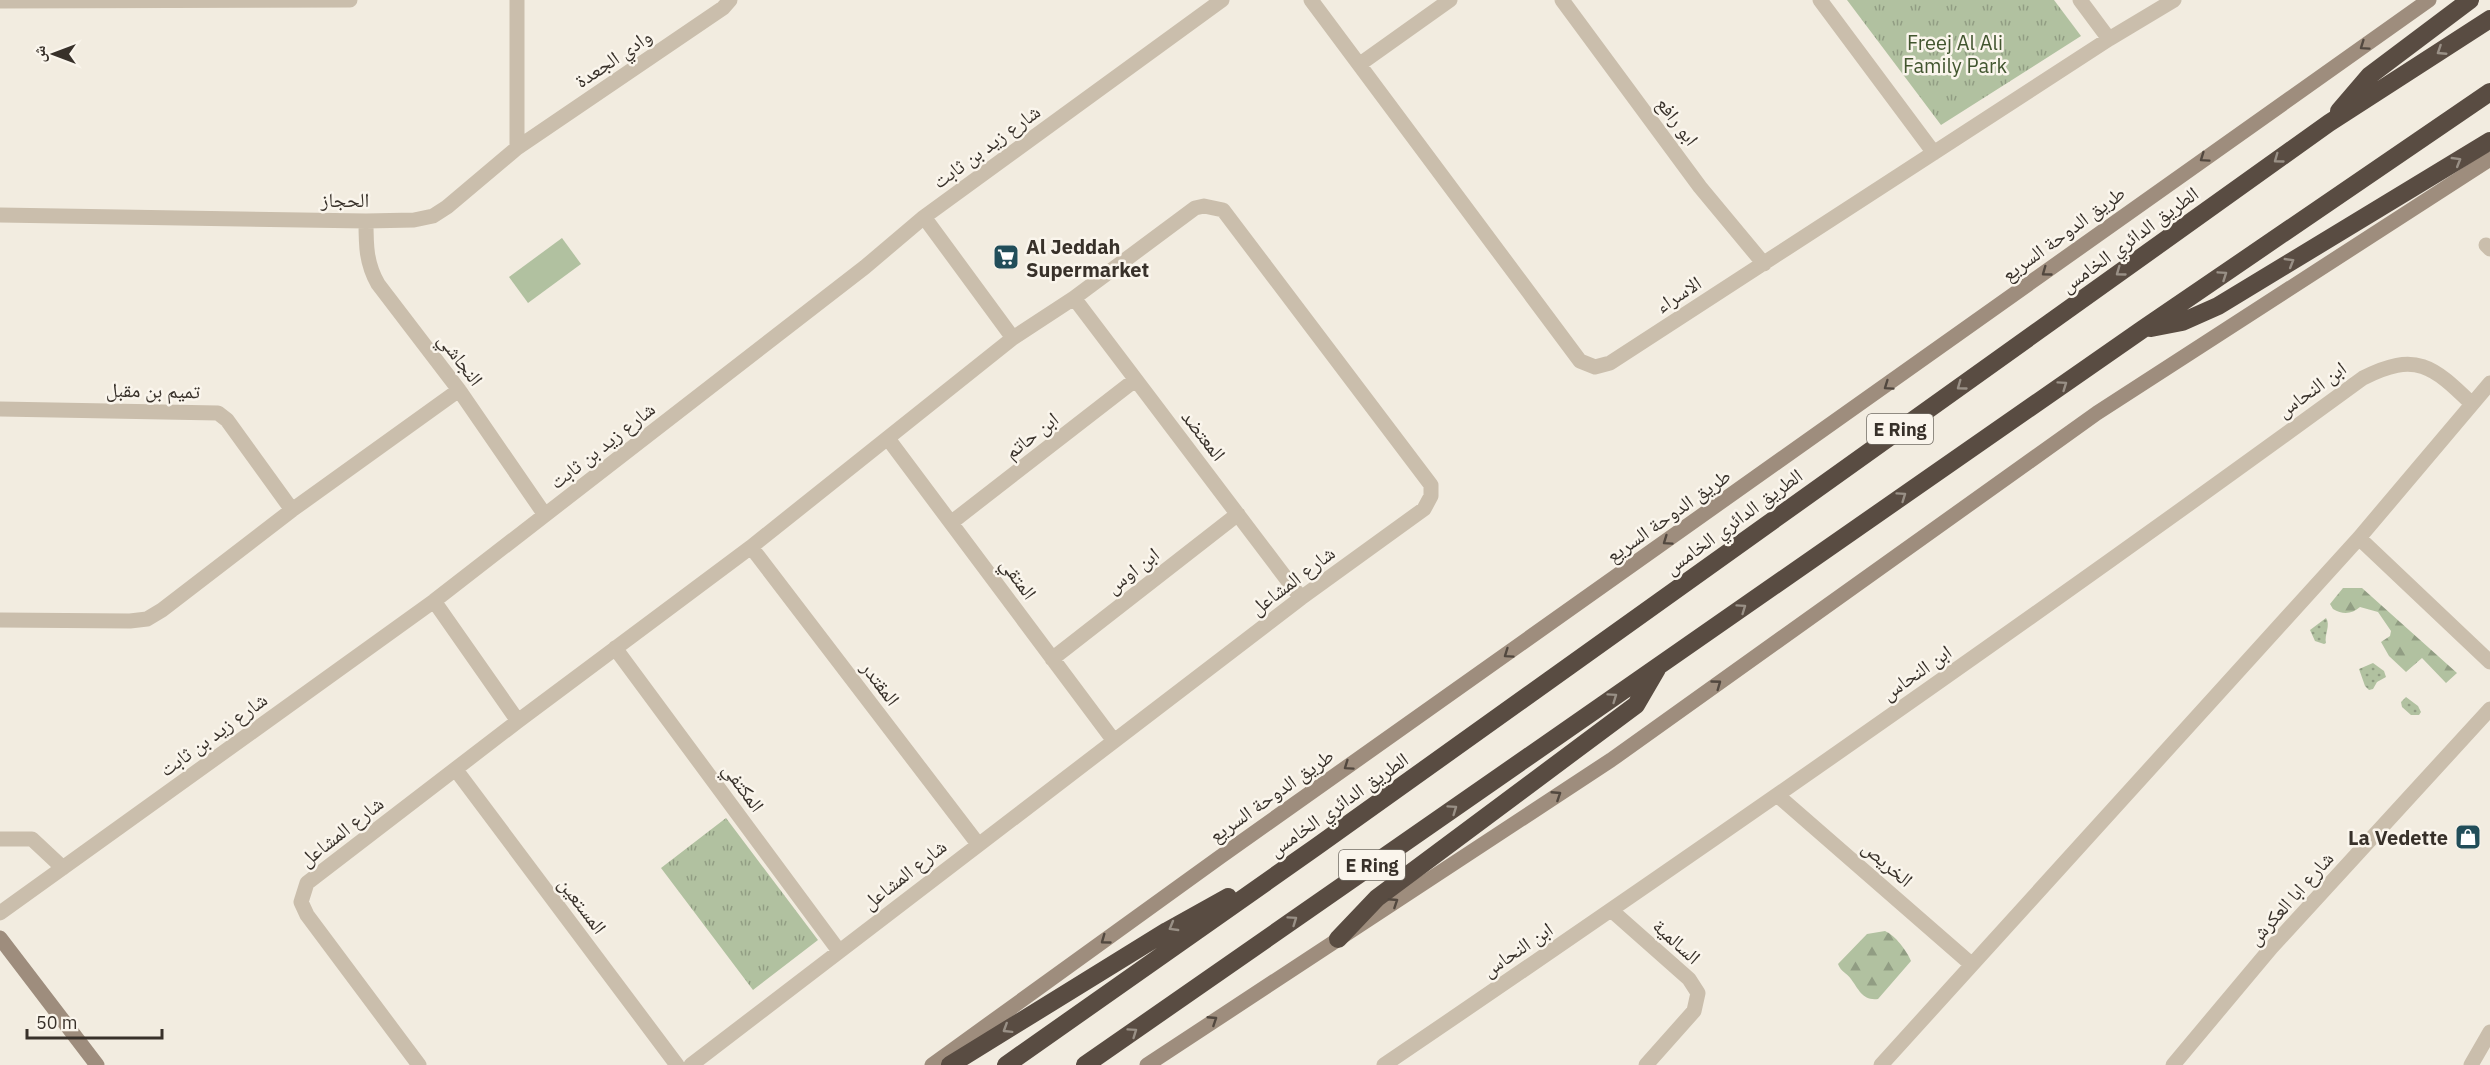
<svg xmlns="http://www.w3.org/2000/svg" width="2490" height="1065" viewBox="0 0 2490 1065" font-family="'IBM Plex Sans','Noto Naskh Arabic',sans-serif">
<defs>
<pattern id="forest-firs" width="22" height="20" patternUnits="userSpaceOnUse" patternTransform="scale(1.5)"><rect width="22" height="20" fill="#b1c1a0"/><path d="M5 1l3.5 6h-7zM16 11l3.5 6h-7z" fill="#919d83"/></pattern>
<pattern id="park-tufts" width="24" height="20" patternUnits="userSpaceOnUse" patternTransform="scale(1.5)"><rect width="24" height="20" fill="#b1c1a0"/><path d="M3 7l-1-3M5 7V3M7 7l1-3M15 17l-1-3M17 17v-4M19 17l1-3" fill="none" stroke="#919d83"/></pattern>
<pattern id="garden-dots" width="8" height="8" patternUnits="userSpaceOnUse" patternTransform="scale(1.5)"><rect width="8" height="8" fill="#b1c1a0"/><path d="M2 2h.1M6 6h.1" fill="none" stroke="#919d83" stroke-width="1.8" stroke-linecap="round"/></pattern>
</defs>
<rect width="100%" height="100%" fill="#f2ece0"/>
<path fill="#b1c1a0" d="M562 238 581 264 528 303 509 277Z"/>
<path fill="url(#forest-firs)" d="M2343 588H2362L2457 673 2446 683 2422 658 2406 672 2389 656 2381 642 2390 636 2391 631 2378 612 2360 607C2352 614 2343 615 2333 609L2330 604Z
M1885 931C1895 935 1907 951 1911 961L1878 999C1863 1001 1859 990 1851 979 1847 973 1841 972 1838 964L1867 934Z"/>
<path fill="url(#park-tufts)" d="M1847 0H2054L2081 36 1941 125Z
M726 818 818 940 753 990 661 868Z"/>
<path fill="url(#garden-dots)" d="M2326 618C2331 625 2324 635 2326 643L2324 644 2315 641 2310 630Z
M2373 663 2384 671 2386 677 2377 682 2373 689 2369 690 2365 686 2359 669Z
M2406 697 2418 706 2421 712 2419 715H2411L2402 707 2401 702Z"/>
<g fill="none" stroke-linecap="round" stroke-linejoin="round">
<path stroke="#cabeac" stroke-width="15" d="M1311 0 1580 361 1595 367 1610 363 2109 39 2174 0
M1562 0 1700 187 1764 264
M1820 0 1934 153
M2080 0 2109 39
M0 1 350 0
M1360 64 1450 0
M517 148V0
M0 215 366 221 414 220 433 216 447 207 517 148 723 8 730 0
M924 217 1013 338
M366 221C366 245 366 263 378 284L459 390 545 515
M2486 245 2490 249
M1074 298 1301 598
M0 409 218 413 227 420 292 510
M889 440 1114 741
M952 522 1135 380
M2359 538 2490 662
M751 547 978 844
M434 601 518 721
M0 620 130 621 147 619 162 610 292 510 459 390
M615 648 839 951
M1052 659 1238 514
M456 770 677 1065
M1777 795 1971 964
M0 839H32L63 868
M1611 910 1689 979 1698 993 1694 1011 1646 1065
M0 913 434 601 865 267 924 217 1222 0
M419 1065 307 915 301 902 307 883 518 721 751 547 1013 338 1074 298 1195 208 1204 206 1223 210 1431 485V496L1424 509 1301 598 691 1065
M1384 1065C1714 841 2041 613 2363 378 2416 351 2433 366 2472 404
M1881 1065 2359 538 2490 383
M2173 1065 2271 948 2490 709
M2471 1065 2490 1032"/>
<path stroke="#9e8d7d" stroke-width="15" d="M0 938 97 1065
M932 1065 1220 857 2429 0
M1147 1065 1611 760 2097 413 2490 159"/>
<path stroke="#594c42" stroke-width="18" d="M2339 111 2369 76 2470 0
M2151 328 2182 322 2218 306 2490 141
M1338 939 1377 898 1636 705 1657 669
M950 1065 1167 931 1228 897
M1006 1065 1316 847 2329 123 2490 19
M1085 1065 2143 329 2490 92"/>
</g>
<defs><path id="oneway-chevron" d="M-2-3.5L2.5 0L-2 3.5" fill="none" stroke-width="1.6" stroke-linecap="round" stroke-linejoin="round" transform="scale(1.5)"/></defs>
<g stroke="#52483f">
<use href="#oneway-chevron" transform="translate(2364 46) rotate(145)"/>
<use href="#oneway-chevron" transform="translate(2204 158) rotate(145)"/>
<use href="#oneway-chevron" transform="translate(2046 272) rotate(144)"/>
<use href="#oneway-chevron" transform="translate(1888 386) rotate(145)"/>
<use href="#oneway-chevron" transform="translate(1667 541) rotate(145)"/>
<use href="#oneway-chevron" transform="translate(1508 654) rotate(145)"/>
<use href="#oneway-chevron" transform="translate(1717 684) rotate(-36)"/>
<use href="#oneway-chevron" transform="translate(1348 766) rotate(145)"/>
<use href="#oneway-chevron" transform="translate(1557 795) rotate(-33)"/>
<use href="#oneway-chevron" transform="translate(1394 902) rotate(-33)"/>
<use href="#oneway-chevron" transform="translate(1105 940) rotate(144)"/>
<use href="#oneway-chevron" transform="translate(1213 1020) rotate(-33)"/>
</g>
<g stroke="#999086">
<use href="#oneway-chevron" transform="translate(2441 51) rotate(147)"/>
<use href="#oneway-chevron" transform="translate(2278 159) rotate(144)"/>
<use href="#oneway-chevron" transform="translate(2457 161) rotate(-31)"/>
<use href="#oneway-chevron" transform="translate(2290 262) rotate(-31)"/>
<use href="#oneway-chevron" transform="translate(2120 272) rotate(144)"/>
<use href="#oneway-chevron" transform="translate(2223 275) rotate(-34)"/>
<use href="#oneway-chevron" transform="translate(2063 385) rotate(-35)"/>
<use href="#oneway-chevron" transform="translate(1961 386) rotate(144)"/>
<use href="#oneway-chevron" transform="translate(1902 496) rotate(-35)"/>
<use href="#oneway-chevron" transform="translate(1742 608) rotate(-35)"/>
<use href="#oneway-chevron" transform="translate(1613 697) rotate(-35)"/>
<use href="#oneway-chevron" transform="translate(1453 809) rotate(-35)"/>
<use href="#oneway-chevron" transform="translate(1293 920) rotate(-35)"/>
<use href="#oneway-chevron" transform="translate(1173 927) rotate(150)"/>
<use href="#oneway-chevron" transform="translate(1007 1029) rotate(148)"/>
<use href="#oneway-chevron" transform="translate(1133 1032) rotate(-35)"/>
</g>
<defs>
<g id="supermarket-square" transform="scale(1.35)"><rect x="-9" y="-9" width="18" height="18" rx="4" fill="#214d59" stroke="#faf5ec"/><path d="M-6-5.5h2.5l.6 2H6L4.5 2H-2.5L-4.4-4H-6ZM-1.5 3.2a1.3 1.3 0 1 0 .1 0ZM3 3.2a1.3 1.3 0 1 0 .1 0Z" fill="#fff"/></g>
<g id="shop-square" transform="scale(1.35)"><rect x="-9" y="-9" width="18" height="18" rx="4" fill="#214d59" stroke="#faf5ec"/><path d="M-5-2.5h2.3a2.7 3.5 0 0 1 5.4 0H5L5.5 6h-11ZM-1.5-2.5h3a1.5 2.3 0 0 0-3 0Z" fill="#fff"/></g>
</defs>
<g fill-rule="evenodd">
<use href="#supermarket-square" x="1006" y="257"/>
<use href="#shop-square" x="2468" y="837"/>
</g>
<g text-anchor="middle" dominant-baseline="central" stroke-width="5" stroke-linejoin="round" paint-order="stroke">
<g fill="#faf5ec" stroke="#726c64" stroke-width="1.5">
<rect x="1867" y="414" width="66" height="30" rx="4.5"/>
<rect x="1339" y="850" width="66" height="30" rx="4.5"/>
</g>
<g font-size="18" font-weight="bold" fill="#38312a">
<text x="1900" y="429">E Ring</text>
<text x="1372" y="865">E Ring</text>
</g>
<g font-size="20" fill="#42562f" stroke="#faf5ec">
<text x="1955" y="42">Freej Al Ali<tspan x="1955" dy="23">Family Park</tspan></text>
</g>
<g font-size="20" fill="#38312a" stroke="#faf5ec">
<text transform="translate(613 58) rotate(-34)">وادي الجعدة</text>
<text transform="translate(1678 121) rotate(53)">ابو رافع</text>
<text transform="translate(986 146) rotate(-36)">شارع زيد بن ثابت</text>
<text x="345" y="199">الحجاز</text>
<text transform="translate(2063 233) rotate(-36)">طريق الدوحة السريع</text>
<text transform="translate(2129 239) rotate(-36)">الطريق الدائري الخامس</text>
<text transform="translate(1678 294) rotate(-33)">الاسراء</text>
<text transform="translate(461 359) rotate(53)">النجاشي</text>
<text transform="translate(2311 389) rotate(-36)">ابن النحاس</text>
<text transform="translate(153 390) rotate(1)">تميم بن مقبل</text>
<text transform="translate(1031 435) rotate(-38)">ابن حاتم</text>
<text transform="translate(1204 435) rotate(52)">المعتضد</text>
<text transform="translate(602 445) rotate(-38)">شارع زيد بن ثابت</text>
<text transform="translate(1668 515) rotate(-35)">طريق الدوحة السريع</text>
<text transform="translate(1733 521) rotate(-36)">الطريق الدائري الخامس</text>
<text transform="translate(1132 570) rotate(-38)">ابن اوس</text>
<text transform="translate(1019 578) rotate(54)">المتقي</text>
<text transform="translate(1292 580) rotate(-37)">شارع المشاعل</text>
<text transform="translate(1916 672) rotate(-35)">ابن النحاس</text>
<text transform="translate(881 683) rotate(53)">المقتدر</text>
<text transform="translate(213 734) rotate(-36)">شارع زيد بن ثابت</text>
<text transform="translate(744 787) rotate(54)">المكتفي</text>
<text transform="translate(1271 795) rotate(-35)">طريق الدوحة السريع</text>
<text transform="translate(1338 804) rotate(-35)">الطريق الدائري الخامس</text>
<text transform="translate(341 831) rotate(-38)">شارع المشاعل</text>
<text transform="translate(1888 863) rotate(41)">الخريص</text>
<text transform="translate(904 874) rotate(-38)">شارع المشاعل</text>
<text transform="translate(2290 898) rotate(-48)">شارع ابا العكرش</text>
<text transform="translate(583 905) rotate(53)">المستعين</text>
<text transform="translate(1677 941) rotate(42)">السالمية</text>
<text transform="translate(1517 949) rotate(-34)">ابن النحاس</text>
</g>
<g font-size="20" font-weight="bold" fill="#38312a" stroke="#faf5ec" text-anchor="start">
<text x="1026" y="246">Al Jeddah<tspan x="1026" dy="23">Supermarket</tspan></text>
<text x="2448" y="837" text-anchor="end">La Vedette</text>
</g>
</g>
<g transform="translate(54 54) rotate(270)" stroke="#faf5ec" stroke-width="4.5" paint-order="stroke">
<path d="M0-4.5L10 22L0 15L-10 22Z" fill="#38312a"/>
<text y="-9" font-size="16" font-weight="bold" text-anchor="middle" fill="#38312a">ش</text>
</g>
<path d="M27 1029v9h135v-9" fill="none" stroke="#38312a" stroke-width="3"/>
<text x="36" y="1029" font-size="18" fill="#38312a" stroke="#faf5ec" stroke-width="4.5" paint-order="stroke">50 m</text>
</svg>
